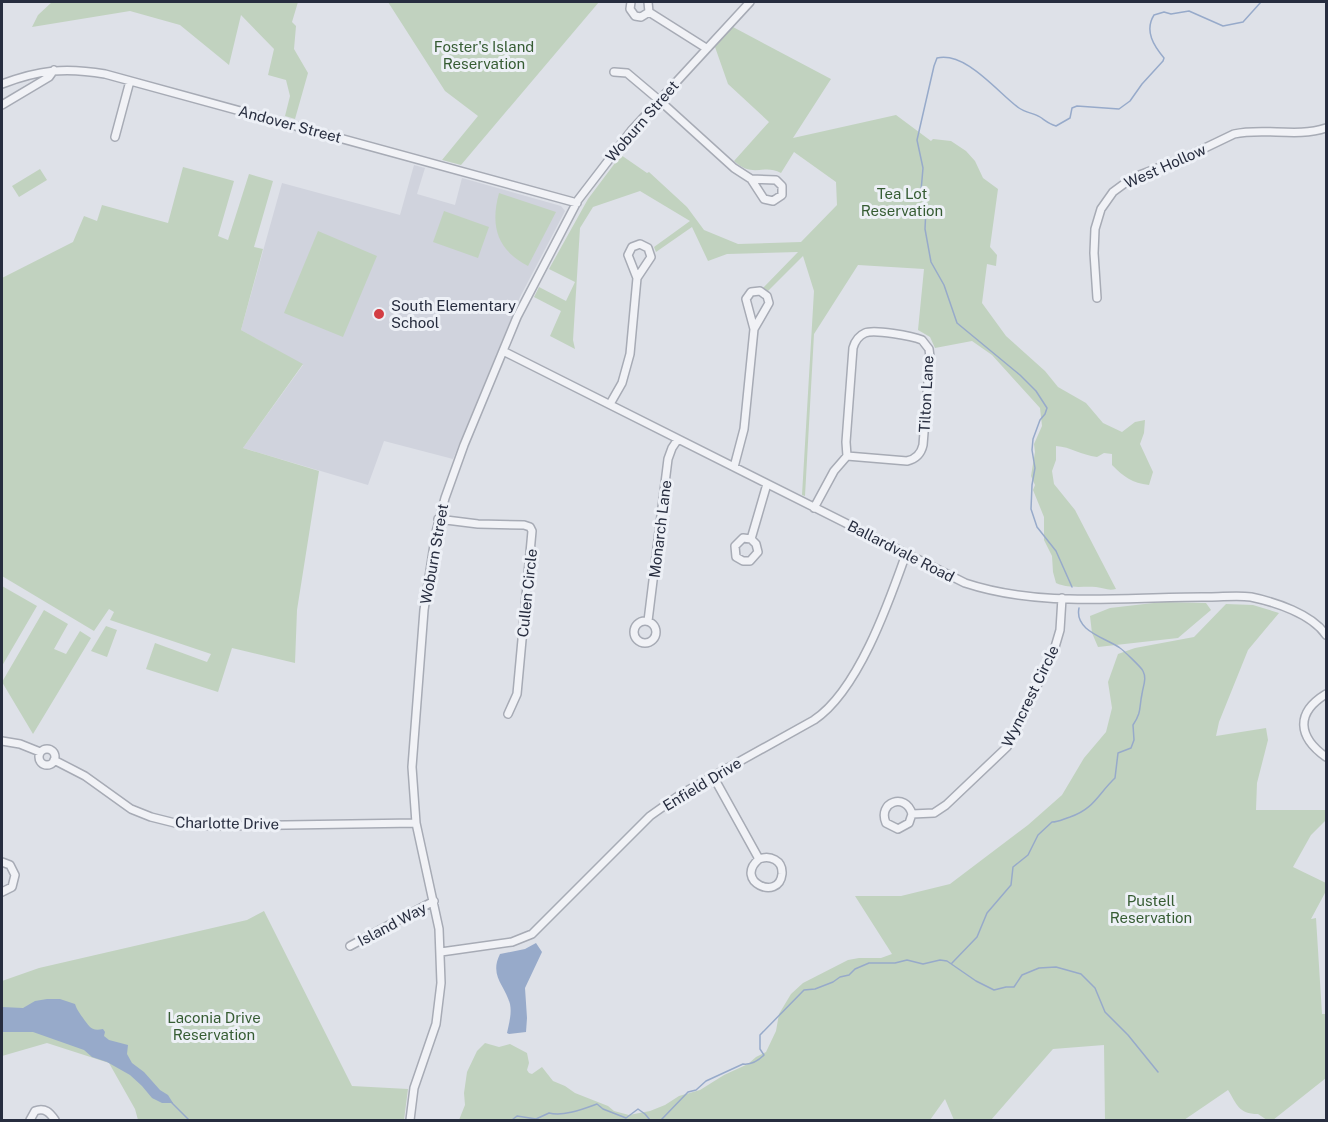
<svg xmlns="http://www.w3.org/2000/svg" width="1328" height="1122" viewBox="0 0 1328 1122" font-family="'Public Sans',sans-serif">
<rect width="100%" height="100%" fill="#dee1e8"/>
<path fill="#d0d3dd" d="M414 165 425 168 417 194 455 205 462 178 561 206 565 211 520 297 453 459 384 441 368 485 243 448 303 365 241 330 282 183 400 215Z"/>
<path fill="#c1d2bf" d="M52 2H298L292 22 296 26 294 49 308 73 295 119 285 116 290 96 286 80 268 75 274 49 241 15 229 65 180 25 130 11 32 27 38 15Z
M388 2H599L461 165 442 160 478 116 445 91Z
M733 27 831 79 793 138 896 115 931 141 933 139 951 141 966 151 975 161 983 178 998 189 990 247 997 255 996 266 987 264 982 303 1006 336 1045 371 1058 387 1086 403 1103 423 1122 432 1135 422 1145 420 1144 433 1140 444 1153 472 1149 485C1132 483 1124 477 1112 465V454L1104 453 1097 457C1081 455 1071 447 1056 446V460L1052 471 1054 484 1075 510 1116 589C1108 591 1104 588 1096 587 1082 586 1070 589 1056 583L1053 572 1052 556 1044 540V517L1033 490 1035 485 1031 476 1035 452 1034 444 1042 426 1040 408 992 355 972 341 935 348 930 337 918 330 924 269 858 265 814 334 805 496 802 495 814 291 803 256 768 291 763 288 798 252 727 254 708 261 692 227 656 252 654 247 690 221 640 191 593 207 580 228 573 340 575 349 550 336 561 311 534 297 539 287 566 301 575 282 549 269 588 199 621 155 647 173 649 172 687 207 704 230 738 244 801 242 837 205 836 182 794 152 781 173C763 163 754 179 734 161L769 122 728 84 715 47Z
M183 167 234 181 218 236 228 240 249 174 273 181 254 247 263 249 241 330 303 364 243 448 319 471 297 610 295 663 232 648 218 692 146 669 155 643 207 662 211 654 110 620 114 612 109 609 94 631 2 576V278L73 242 84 216 97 221 102 205 168 223Z
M40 169 47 180 19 197 12 186Z
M499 193 556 212 528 266C497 250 490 226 499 193Z
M444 211 489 227 478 258 433 242Z
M318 231 377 256 343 337 284 313Z
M2 586 37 606 2 666Z
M1162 602 1206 603 1211 610 1178 638 1098 647 1092 633 1090 616 1110 608Z
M1226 604 1253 605 1279 613 1248 650 1219 722 1216 736 1266 728 1268 740 1257 783 1256 810H1326V820L1311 835 1293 867 1326 883V891L1311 919 1316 918 1322 1014H1326V1078L1273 1120H1267L1258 1114C1238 1114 1237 1104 1228 1090L1184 1120H1105L1104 1045 1053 1049 991 1120H954L945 1099 930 1120H459L465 1105 464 1093 467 1072 477 1051 485 1043 499 1047 510 1044 527 1053 529 1063 527 1070 529 1073 532 1074 542 1067 553 1081 565 1086 575 1093 608 1106 614 1111 629 1115 650 1111 665 1105 679 1096 700 1090 724 1075 748 1064 756 1057 766 1052 776 1031 779 1014 791 994 803 983 848 960 859 958H881L892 954 855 896H901L950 884 1028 825 1062 795 1084 758 1106 732 1112 708 1108 682 1118 654 1135 648 1194 637Z
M44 610 68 624 54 649 66 654 80 631 91 638 33 734 2 682Z
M106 626 117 630 107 657 91 651Z
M264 911 352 1086 408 1089 404 1120H138L135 1109 109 1063 47 1043 2 1056V981L39 968 247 920Z"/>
<path fill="#97aaca" d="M536 943 542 952 525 988 527 1018 526 1032 509 1034 507 1033C509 1023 512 1014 510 1004 505 985 489 976 500 954L525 949Z
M47 999H60L75 1004C77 1010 79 1012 83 1018 89 1026 91 1032 103 1029L105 1032 104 1036 109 1040 128 1045 127 1054 132 1063 144 1072 160 1090 168 1095 173 1103H162L152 1098 142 1086 130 1075 107 1062 92 1057 84 1050 33 1032H2V1007L23 1008 35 1001Z"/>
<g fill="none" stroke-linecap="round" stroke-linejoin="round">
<path stroke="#97aaca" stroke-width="1.5" d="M1072 587 1056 551 1037 527 1031 509 1032 485 1035 468 1032 450 1033 439 1040 420 1045 414 1047 408 1036 391 1020 375 957 323 944 285 931 262 925 229 926 208 921 191 923 168 917 140 934 66 937 58C966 51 998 93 1019 108 1026 113 1034 113 1040 117 1046 121 1049 124 1056 126L1070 118 1072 108 1077 106 1119 109 1130 101 1142 84 1163 61 1164 58C1154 46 1144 31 1154 15L1164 12 1171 14 1189 11 1223 26 1243 22 1261 2
M952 963 977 937 987 913 1011 885 1013 867 1028 855 1038 835 1052 822C1059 822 1063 819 1070 817 1094 809 1098 794 1115 778L1118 753 1131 748 1134 740 1133 725C1142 712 1139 707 1142 694 1143 686 1147 679 1143 671 1142 668 1123 650 1120 648 1106 638 1074 631 1079 608
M171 1102 189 1120
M512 1120 517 1116 536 1119 549 1113C563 1117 583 1109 597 1104L603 1109 626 1118 638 1109 645 1114 650 1120
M661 1120 688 1092 696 1090 706 1081 743 1064C751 1065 759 1060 764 1055L760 1049V1035L804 990 815 989 833 982 840 977 849 975 855 969 869 963H895L907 960 923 964 940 960 947 961 976 981 994 990 1006 987H1014L1022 975 1039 968 1056 967 1081 974 1095 988 1105 1012 1128 1035 1158 1072"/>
<g stroke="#a7abb5" stroke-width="10">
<path id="minor" d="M631 2 630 9 635 16 641 17 649 12
M648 2 649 12
M649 12 706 48
M614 72 627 73 659 100 734 168 751 179 764 199 773 201 782 195V186L776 180 751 179
M2 84C39 70 65 67 105 74L577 203
M2 105 49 77 54 70
M115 137 130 81
M1097 298 1094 253 1095 229 1101 209 1113 192 1132 178 1184 158 1234 134C1264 127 1296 138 1326 128
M503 351 965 583C1044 609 1128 596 1209 597 1223 597 1237 595 1251 597 1275 602 1312 614 1326 635
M610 404 622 383 630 354 637 278 651 257 648 248 640 244 632 247 628 255 637 278
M734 467 744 429 754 329 769 303 767 296 760 291 751 292 746 299 754 329
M814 508 834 471 847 456 846 442 853 348C855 341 858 336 865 333 874 329 912 336 922 340L929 349 930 357 923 445C921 454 916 459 907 461L847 456
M438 519 478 524 524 525 530 527 532 531 517 694 508 714
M751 539 743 538 735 546 736 557 743 561H750L758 552 756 544 751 539 767 484
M648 621 668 459 672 448 678 439
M634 632a11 11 0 1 1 22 0a11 11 0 1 1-22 0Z
M1326 694C1295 713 1298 737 1326 757
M2 741 20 744 40 752
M39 757a8 8 0 1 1 16 0a8 8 0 1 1-16 0Z
M54 760 85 776 131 809 151 817 179 824 215 826 416 823
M713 776 759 859C733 881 779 902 782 874 783 860 770 855 759 859
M912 814 909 823 898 829 886 823C877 802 906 792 912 814L934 813 946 805 1007 747 1016 732 1055 647 1060 630 1062 598
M2 862 10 865 15 875 12 887 2 892
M350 946 434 901
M441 952 512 942 532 934 650 816 681 794 814 720C858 691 889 602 906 554
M30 1120 35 1111C45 1107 50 1113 55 1120
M410 1120 414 1088 436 1024 441 983 439 929 416 823 412 767 424 610 436 532 445 498 464 445 517 317 578 200 631 131 750 2"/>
</g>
<use href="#minor" stroke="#f1f2f6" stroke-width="7"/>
</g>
<circle fill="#d33d43" stroke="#edf0f6" stroke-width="2" cx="379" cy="314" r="6"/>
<g text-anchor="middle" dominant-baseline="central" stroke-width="6" stroke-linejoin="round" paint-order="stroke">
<g font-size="15" fill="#365c33" stroke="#edf0f6">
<text x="484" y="46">Foster's Island<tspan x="484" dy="17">Reservation</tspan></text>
<text x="902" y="193">Tea Lot<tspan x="902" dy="17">Reservation</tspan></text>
<text x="1151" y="900">Pustell<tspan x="1151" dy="17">Reservation</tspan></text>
<text x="214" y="1017">Laconia Drive<tspan x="214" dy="17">Reservation</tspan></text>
</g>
<g font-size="15" fill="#272d3f" stroke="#edf0f6">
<text transform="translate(642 121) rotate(-49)">Woburn Street</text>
<text transform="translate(290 124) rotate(15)">Andover Street</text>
<text transform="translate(1165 166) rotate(-24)">West Hollow</text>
<text transform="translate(926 394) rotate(-87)">Tilton Lane</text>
<text transform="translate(660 529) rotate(-83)">Monarch Lane</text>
<text transform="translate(901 551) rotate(27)">Ballardvale Road</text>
<text transform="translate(434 554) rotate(-80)">Woburn Street</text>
<text transform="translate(527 593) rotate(-84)">Cullen Circle</text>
<text transform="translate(1030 696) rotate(-64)">Wyncrest Circle</text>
<text transform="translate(702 784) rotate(-31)">Enfield Drive</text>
<text transform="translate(227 823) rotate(1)">Charlotte Drive</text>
<text transform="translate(392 924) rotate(-28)">Island Way</text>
</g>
<g font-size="15" fill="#272d3f" stroke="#edf0f6" text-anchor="start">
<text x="391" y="305">South Elementary<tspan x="391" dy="17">School</tspan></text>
</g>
</g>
<rect width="1328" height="1122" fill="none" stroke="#272d3f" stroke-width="6"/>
</svg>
